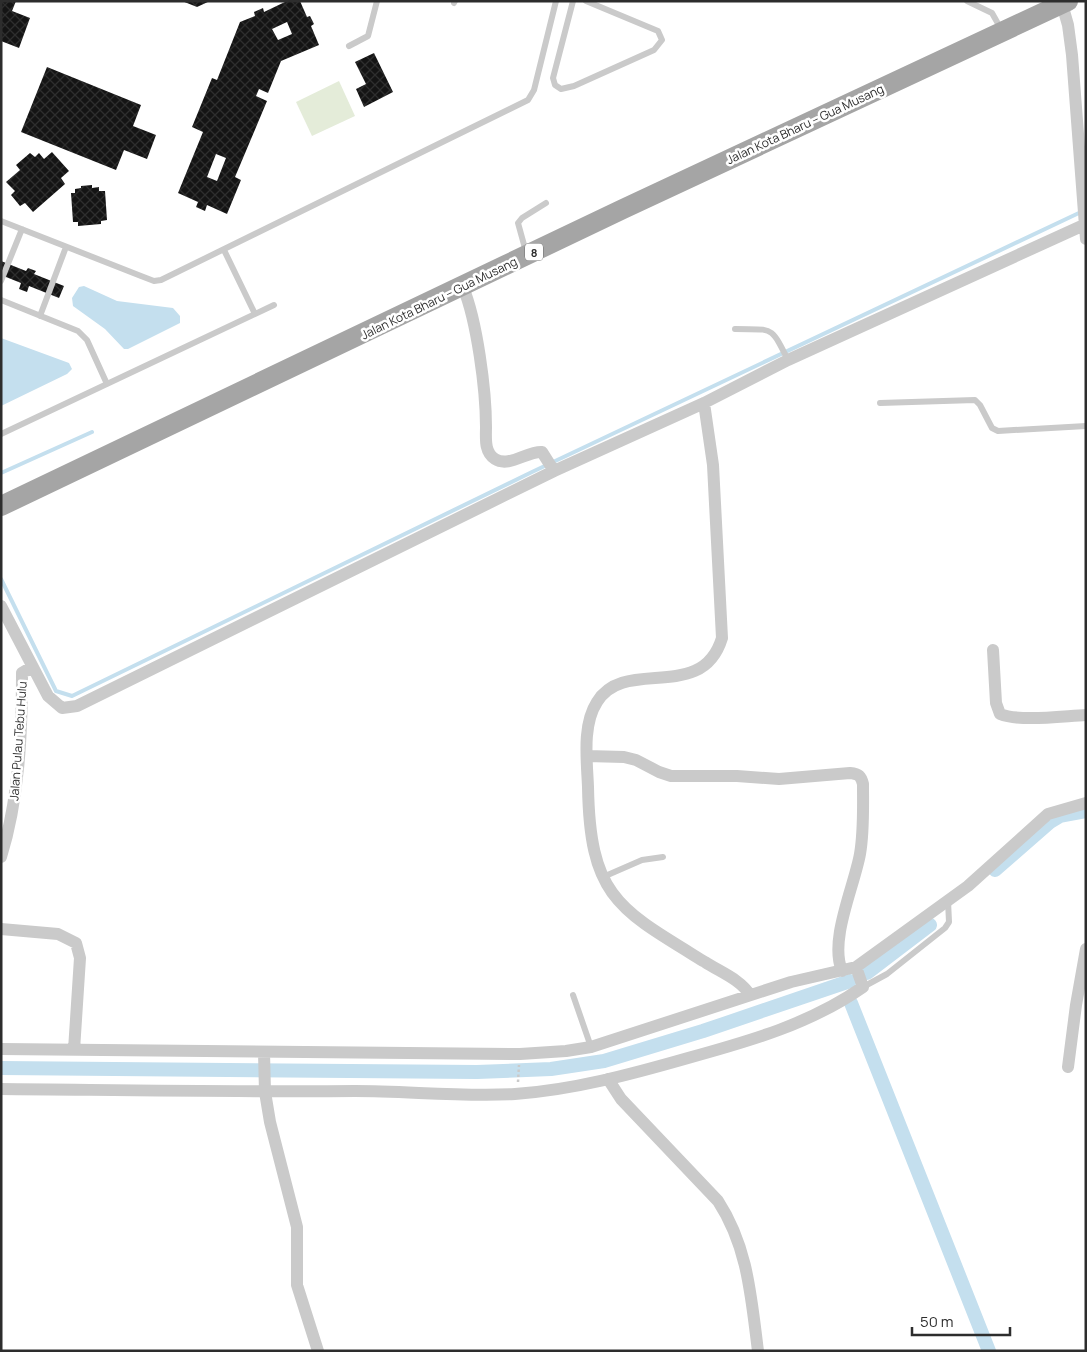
<svg xmlns="http://www.w3.org/2000/svg" width="1087" height="1352" viewBox="0 0 1087 1352" font-family="Manrope,sans-serif">
<defs>
<pattern id="building-cross-hatch" width="8" height="8" patternUnits="userSpaceOnUse" patternTransform="scale(1.25)"><rect width="8" height="8" fill="#141414"/><path d="M0 0l8 8M0 8l8-8" fill="none" stroke="#2e2e2e"/></pattern>
</defs>
<rect width="100%" height="100%" fill="#fff"/>
<path fill="#e4ecd9" d="M339 81 355 116 312 136 296 102Z"/>
<path fill="#c4dfee" d="M84 286 117 301 173 308 180 316V323L128 349H124L105 329 73 306 72 298 79 287Z
M1 338 69 363 72 369 67 374 1 406Z"/>
<g fill="none" stroke-linecap="round" stroke-linejoin="round">
<path stroke="#c4dfee" stroke-width="4" d="M1 473 92 432
M1 579 56 691 72 696 532 472 1081 212"/>
<path stroke="#c4dfee" stroke-width="14" d="M995 870 1050 822 1060 816 1086 811
M867 973 930 925
M851 1003 989 1351
M1 1068 477 1072 551 1069 604 1061 703 1031 850 981"/>
</g>
<path fill="url(#building-cross-hatch)" fill-rule="evenodd" d="M1 1H16L12 11 30 18 19 48 1 41Z
M182 1H210L197 7Z
M287 1H300L307 17 310 16 314 24 311 26 319 45 281 61 268 93 259 89 256 96 267 101 235 177 241 180 227 214 207 205 205 211 196 207 198 202 178 193 203 132 192 127 212 78 217 80 240 22 255 16 254 12 263 8 264 12ZM287 22 292 34 278 40 272 29ZM216 154 226 158 217 181 207 177Z
M374 53 393 92 364 107 356 89 366 84 355 62Z
M47 67 141 105 133 126 156 135 147 159 124 150 116 170 21 132Z
M52 152 69 171 61 178 65 184 33 212 25 203 20 206 11 195 15 191 6 182 20 170 16 165 30 153 35 157 39 153 44 159Z
M92 185V188L99 187V191H105L107 220 101 221V224L78 226V222H73L71 193H75V189L81 188V186Z
M1 261 26 271 28 268 36 271 34 274 64 286 59 298 29 286 27 292 19 289 21 283 1 275Z"/>
<g fill="none" stroke-linecap="round" stroke-linejoin="round">
<path stroke="#cacaca" stroke-width="2.5" stroke-dasharray="2.5 2.5" stroke-linecap="butt" d="M518 1082 519 1065"/>
<path stroke="#cacaca" stroke-width="6" d="M573 1 553 78 555 85 561 89 574 86 654 50 662 40 658 31 586 1
M967 1 992 13 1001 29
M454 3 455 1
M349 46 368 36 377 1
M1 221 141 276 154 281 161 280 528 100 534 90 556 1
M224 250 255 314
M526 252 518 223 522 218 546 203
M1 281 22 229
M1 300 78 331 87 340 107 384
M40 316 66 247
M735 329C773 330 770 324 788 360
M880 403 975 400 980 405 992 428 998 431 1086 426
M1 434 274 305
M603 877 642 860 663 857
M863 987 887 974 945 928 949 922 948 901
M573 995 591 1047"/>
<path stroke="#cacaca" stroke-width="12" d="M1062 4 1068 25 1072 55 1086 239
M463 287C477 321 486 390 486 427 486 438 484 452 495 459 509 468 527 451 542 452L554 471
M704 403 713 465 722 638C702 704 625 656 597 702 582 725 587 761 588 787 590 897 618 909 705 962 720 972 740 979 750 995
M1 606 48 696 62 708 77 706 554 471 704 403 788 360 1086 224
M993 650 996 703 1000 714C1020 722 1063 716 1086 715
M587 756 624 757 636 760 659 772 671 776H737L779 779 850 773C859 774 861 776 863 784 863 807 864 831 860 854 854 887 829 940 842 971
M1 857C19 799 22 734 22 673L32 667
M1 929 58 934 76 943 80 958 74 1050
M1 1049 520 1054 566 1051 591 1047 791 982 856 967
M264 1052 265 1092 270 1122 297 1227V1285L318 1351
M1068 1067 1076 1005 1086 949
M608 1079 621 1099 718 1201C748 1247 751 1297 758 1351
M1 1089C119 1090 237 1092 355 1091 408 1091 462 1097 515 1094 573 1090 632 1074 688 1058 750 1041 810 1024 863 987L856 967 968 886 1048 814 1086 803"/>
<path stroke="#a5a5a5" stroke-width="20" d="M1 506 623 209 1068 1"/>
</g>
<g text-anchor="middle" dominant-baseline="central" stroke-width="5" stroke-linejoin="round" paint-order="stroke">
<rect fill="#fff" stroke="#6c6c6c" stroke-width="1" x="525" y="243.5" width="18" height="17" rx="4"/>
<g font-size="11" font-weight="bold" fill="#2d2d2d">
<text x="534" y="252">8</text>
</g>
<g font-size="12" fill="#2d2d2d" stroke="#fff">
<text transform="translate(805 124) rotate(-25)">Jalan Kota Bharu – Gua Musang</text>
<text transform="translate(439 298) rotate(-26)">Jalan Kota Bharu – Gua Musang</text>
<text transform="translate(18 741) rotate(-86)">Jalan Pulau Tebu Hulu</text>
</g>
</g>
<rect width="1087" height="1352" fill="none" stroke="#2d2d2d" stroke-width="5"/>
<path d="M912 1327v8h98v-8" fill="none" stroke="#2d2d2d" stroke-width="2.5"/>
<text x="920" y="1327" font-size="15" fill="#2d2d2d" stroke="#ffffff" stroke-width="4" paint-order="stroke">50 m</text>
</svg>
